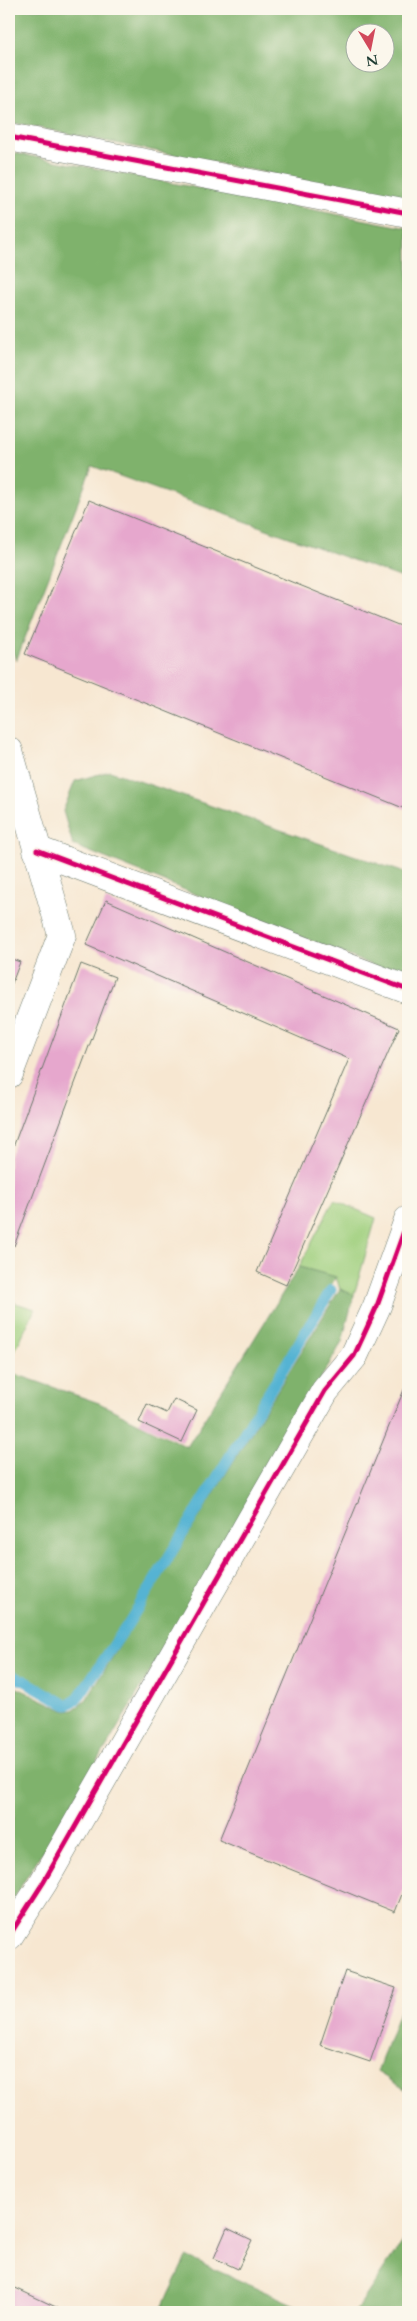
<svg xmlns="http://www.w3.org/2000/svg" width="417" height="2321" viewBox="0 0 417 2321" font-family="Cardo,serif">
<rect width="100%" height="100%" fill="#fbf7ec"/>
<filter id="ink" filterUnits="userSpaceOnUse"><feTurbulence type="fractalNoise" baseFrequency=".02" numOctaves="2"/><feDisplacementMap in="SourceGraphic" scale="10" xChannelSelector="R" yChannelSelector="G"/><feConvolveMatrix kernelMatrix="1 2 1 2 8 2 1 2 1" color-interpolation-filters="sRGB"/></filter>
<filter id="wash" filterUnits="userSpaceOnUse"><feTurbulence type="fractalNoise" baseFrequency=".0096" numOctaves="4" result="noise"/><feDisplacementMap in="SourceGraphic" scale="20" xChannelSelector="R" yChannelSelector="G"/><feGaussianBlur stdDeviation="1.12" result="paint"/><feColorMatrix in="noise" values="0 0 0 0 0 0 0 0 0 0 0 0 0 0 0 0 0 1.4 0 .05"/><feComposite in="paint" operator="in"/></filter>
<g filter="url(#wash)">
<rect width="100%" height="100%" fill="#f7e7d1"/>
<path fill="#9fcf7d" stroke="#5f8658" d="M334 1200 376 1218 354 1295 340 1289 336 1277 299 1267Z
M9 1301 35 1309 9 1363Z"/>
<path fill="#7fb26c" stroke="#4f7850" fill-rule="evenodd" d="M9 9H408V201L9 122ZM354 32H384V62H354Z
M9 152 408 228V580L92 466 16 661 9 640Z
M110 771 408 874V982L404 978 73 845 63 811 75 781Z
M299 1267 336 1277 125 1625 77 1696 70 1699H63L9 1671V1372L99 1403 187 1447Z
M340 1289 354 1295 342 1342 108 1744 9 1906V1827L15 1815 9 1811V1684L66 1711 73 1710 86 1700Z
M408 1987V2091L377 2072Z
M408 2234V2312H355Z
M186 2257 311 2312H160Z"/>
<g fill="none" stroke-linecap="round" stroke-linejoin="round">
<path stroke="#54b3d3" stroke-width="11" d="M9 1675 25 1681 67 1705 78 1698 128 1624 331 1290"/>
</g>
<g id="blocks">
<path fill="#e6a7cd" d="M89 500 408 629V810L25 654Z
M106 900 399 1028 286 1285 257 1272 349 1059 86 945Z
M9 958 20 962 9 991Z
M81 964 115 977 14 1246 9 1244V1158Z
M408 1380V1879L395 1912 219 1840Z
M174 1399 197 1410 182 1442 139 1422 147 1404 167 1413Z
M345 1971 396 1988 370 2062 320 2045Z
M227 2228 252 2240 238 2269 214 2258Z
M9 2285 58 2308 56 2312H9Z"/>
</g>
</g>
<g filter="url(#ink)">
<use href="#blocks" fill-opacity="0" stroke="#6b786b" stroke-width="1"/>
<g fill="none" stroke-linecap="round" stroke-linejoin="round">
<g stroke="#6b786b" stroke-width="29">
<path id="minor" d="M9 137 408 213
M9 751 62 935 9 1074
M37 850 408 990
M9 1936 43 1883 325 1391 354 1356 377 1306 408 1220"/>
</g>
<use href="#minor" stroke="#fff" stroke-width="28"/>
<g stroke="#fbf7ec" stroke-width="8">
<path id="cycleway" d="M9 137 408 213
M37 850 408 990
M9 1936 43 1883 325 1391 354 1356 377 1306 408 1220"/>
</g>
<use href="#cycleway" stroke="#d6006c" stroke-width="5"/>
</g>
</g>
<rect width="417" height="2321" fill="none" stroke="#fbf7ec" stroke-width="30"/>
<g transform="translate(370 48) rotate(170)"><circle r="24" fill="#fbf7ec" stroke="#a3ada2"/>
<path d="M0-4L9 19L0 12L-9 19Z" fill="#d1495b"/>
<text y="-8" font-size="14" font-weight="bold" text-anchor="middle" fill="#1f3d34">N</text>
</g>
</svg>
